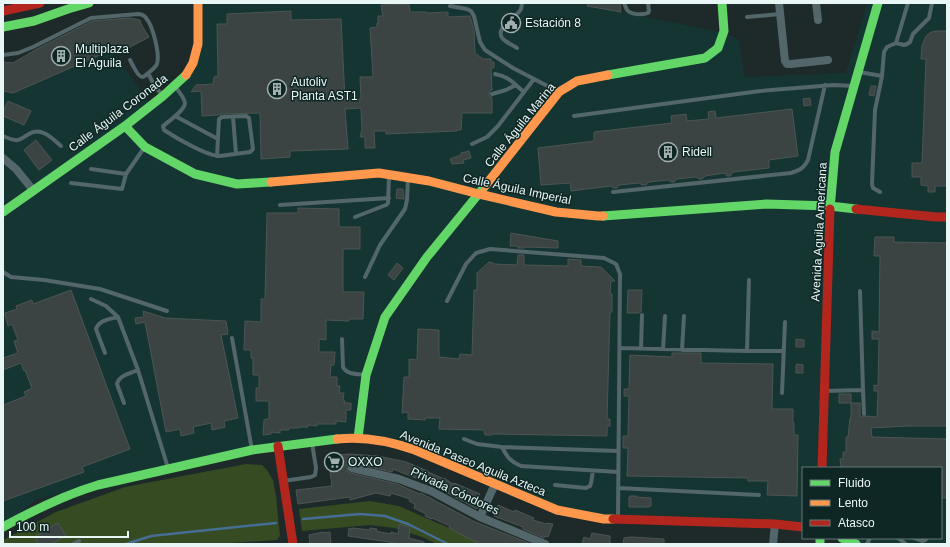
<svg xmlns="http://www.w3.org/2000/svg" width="950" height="547" viewBox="0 0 950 547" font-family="Arial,sans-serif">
<rect width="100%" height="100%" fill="#1e2a2a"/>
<path fill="#153533" d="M198 3H576L725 33 739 40 744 77 846 73 867 3H947V544H859L845 538H941V468H803V526L610 519 559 510 376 440 253 451 98 484 35 500 3 526V91L13 93 111 50 151 105 193 63Z"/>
<path fill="#364b21" d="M246 464 262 465 267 470 273 480 276 496 280 536 277 540 213 544H3V540L56 512 125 487Z
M370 501 399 506 428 519 488 544H437L422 537 394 528 370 525 302 531 299 509Z"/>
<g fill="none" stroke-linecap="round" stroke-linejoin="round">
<path stroke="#446e94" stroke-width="2.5" d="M303 519 360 514 385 516 408 524 448 544
M126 544 151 536 276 523"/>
</g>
<path fill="#3b4442" stroke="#4c5553" d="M588 3H620L621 12 587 6Z
M409 4 410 12H427V13L448 12V17L470 16 474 30 475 53 483 59H491V62H494V68H491L492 90 490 91 489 94V96L492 97V113H462L461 130H457V131L386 134V131H374L375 148H365V137H360L362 130 361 108 345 109 348 149 290 151V157L261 159 260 113 222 114 218 115 202 116 201 91 191 92 196 85 213 84 214 77 218 76 217 24H227V14L291 11V20L341 19 345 100 361 99 360 77H373L370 28 377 27V23H378V16H383L381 5Z
M130 18 140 20 141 24 149 37 119 53 116 48 13 93 3 91V62L13 63 35 50 92 21Z
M937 31H947V186H935V192H928V186L921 185V177H912V163H922L926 59H921L922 45 926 36 931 32Z
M871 86H876L874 96 869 95Z
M810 98 811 105 804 106 803 99Z
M8 101 31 111 24 125 3 116V111Z
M792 109 798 156 769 160V168L733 172 730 176H727L724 173 705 176 702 179H699L696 177 677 179 674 182H671L668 180 649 182 646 185H642L639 183 619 185 617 188H613L611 186 571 191 570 183 541 185 538 148 594 141V132L672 123 671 116 686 114 687 121 709 119 708 112 715 111 716 118Z
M36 140 52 160 39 170 24 150Z
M469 151 471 158 463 160 464 163 452 164 450 159 461 155V153Z
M397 189H403L404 199 396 198Z
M298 208 339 209V227H360V249H343V292H364L363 319H349V321L326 320V340L319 339V352H335L334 365H331L330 377H337V386H340L339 393H344L343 400 345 401 344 403H351V410H346V422L336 421V424H317V426L308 425V427H299V428H289V430H280V433L271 432V434L263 435 264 420 265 419H269V401H256V388H259V375H253V358H251V350H244L245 321 261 322V299H265L267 213H298Z
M511 233 558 241V248L525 247V248H518V246H510Z
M875 237H894V242L947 243V426H908L871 428 872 437 947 439V498H941V468H844V467H841L840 459H843V452H846V437H848L850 418H851V403H860V416L864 417 866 416 877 417 878 391H874V385L878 386 879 339H872V331L879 332 880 256H874Z
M518 255H524V265L568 266V259L581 260V266L601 267 615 281H611L610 294H612V312H610L607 419H610V426H607V436L492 434V435H485L484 430 439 429 440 418H425V420L408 419V412L402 413 404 377H409V359L417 360 418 329 439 330V357L459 359 460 354 472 355 474 290H477V273L489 262 493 263 494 264 517 265Z
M397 263 403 268 394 280 388 275Z
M71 290 130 449 82 467 84 472 3 501V405L26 396 24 392 32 388 25 370 24 371 21 363 3 370V358L18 353 14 341 18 340 12 324 8 326 5 315V313L17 309 16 306 32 300 33 304Z
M628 290H642L641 312 639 313H627Z
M143 311 165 318 226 321 228 332H227L228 334 221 335 238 418 224 421 225 427 212 430 211 423 193 427 194 433 181 436 180 429 166 432 145 322 136 324 135 318 144 317Z
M796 339 804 340V347H796Z
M672 353H701V363L773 364 772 409H793V423H794V435H798L797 496 767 495 768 481H748V478L627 476 628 448H623V436H628L629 396H624V389H629L630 355 672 357Z
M797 364 803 365V373H796V365Z
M839 394H851V403H839Z
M348 454 378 456 406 462 423 469 428 471V472L444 479V478L453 484 454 483 480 494 478 498 482 500 477 509 433 485 393 469 392 472 353 463 348 464 347 467 348 472 351 473 397 484 420 494 421 493 473 521 531 544H480L449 528 450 526 432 518 431 519 425 516 426 514 414 508 415 504 409 501 410 499 391 493 390 496 376 493 350 500V497L298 504 296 490 332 486 328 456Z
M630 496H636V497L651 498V506H649V507H629V497H630Z
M498 505 514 512 515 510 534 518 533 520 546 524 547 523 553 524 548 537 545 536 544 538 523 529V527L494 516Z
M58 523 66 536 51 544H39L35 537Z
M399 524 410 527 409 538 424 542V544H398L389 542 348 536 349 528 352 529V528L370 530V528L377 529 376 531 390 534 391 532 398 534Z
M323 532V533L330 532 331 544H310L309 535Z
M592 533 610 536V544H582L584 537 590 539Z
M631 537 664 539V544H623L624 538Z"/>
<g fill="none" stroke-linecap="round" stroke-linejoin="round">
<path stroke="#53666a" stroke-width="4" d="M624 3C625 5 626 8 627 10 631 15 643 15 648 13L649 11 648 3
M450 6 467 9 471 11 474 16 480 42 485 50 513 68 557 91
M747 17 780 14
M896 43 908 3
M517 48C513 45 507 43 503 39 493 28 517 18 521 9 521 9 522 4 522 3
M3 55 18 53 33 47 91 18 138 14C142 14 144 15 146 18 153 26 160 54 157 64 155 68 152 70 148 73L154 85 163 96
M130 60C132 64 138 77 142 77 144 77 147 74 148 73
M859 72 882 76 875 110 872 184 873 188 880 192
M495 74C510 77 513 83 524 92
M882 76 884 52 887 47 896 43 904 45 907 44 910 42 913 34 929 18 932 3
M175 86C178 91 184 97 185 103 185 110 169 121 163 126L164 130C176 138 207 156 220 156L250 152 253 149 249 118 246 116 222 117 219 119 217 156
M492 94 506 90 516 85
M175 116 218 139
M574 116 760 91 834 85 854 86
M233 117 236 154
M3 136C8 138 13 141 18 140 22 139 25 136 29 134 41 126 53 139 61 146
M472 144 487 137 498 126 534 79
M91 169 126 174
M71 183 122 189 126 174 144 148
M613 192 791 173C800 170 803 169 808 160L825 85
M280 205 389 198
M355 217 386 205 388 203 389 176
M3 272 11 277 44 280 100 289 167 311
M365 277 380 245 405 209 407 200 408 178
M91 299 106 306 118 317 138 370 168 468
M447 301 466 264 476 253 490 249 604 258 616 264 620 274 618 518
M232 338 252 450
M342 339 343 367C347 375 358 374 366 375
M620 348 747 351H784
M641 348 642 315
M663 349 665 316
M682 350 684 316
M747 351 749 280
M105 353 96 329C99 320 110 319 118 317
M863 390 864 414
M824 391 863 390 860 291
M782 393 785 322
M124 403 117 384C119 375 131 373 138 370
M464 439 477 444 502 447 618 451
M502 447C507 457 510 461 521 466L618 472
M283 481 311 477 315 475 316 468 312 443
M555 485 586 488 590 486 591 483 593 471
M618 488 759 495
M898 538 906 544
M914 538 922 541 925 540 927 538
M73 544 79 541
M867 544 870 538"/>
<path stroke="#53666a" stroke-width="8" d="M779 3 785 61 787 64H791L828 60
M816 3 818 20
M3 158 16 169 33 190
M352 468 399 479 431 491 480 517 545 544
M480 517 495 484
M773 544 775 524"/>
<path stroke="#63d668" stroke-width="9" d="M3 27 34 21 68 9 89 3
M608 75 705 58 718 48 724 31 722 3
M125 126 145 147 195 174 237 184 271 182
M830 209 835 152 878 3
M3 212 125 126 163 96 186 75
M603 216 767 204 830 206 856 209
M358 438 366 375 385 317 427 257 485 186
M3 527C34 510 64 495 98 485L252 450 337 439
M820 538V544
M842 538 856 544"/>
<path stroke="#ff974d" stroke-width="9" d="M186 75 193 63 198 44V3
M271 182 379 173 429 181 479 194 556 212 598 216H603
M485 186 559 92 577 81 608 75
M337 439C364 436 390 441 415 450L557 510 604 519H613"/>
<path stroke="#b3261e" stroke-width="9" d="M3 11 40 3
M856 209 936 217H947
M278 446 293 544
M822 468 830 209
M613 519 775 524 803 527"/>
</g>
<defs>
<g id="civic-ring" transform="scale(1)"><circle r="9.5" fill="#0e2624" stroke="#a1afae" stroke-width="1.5"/><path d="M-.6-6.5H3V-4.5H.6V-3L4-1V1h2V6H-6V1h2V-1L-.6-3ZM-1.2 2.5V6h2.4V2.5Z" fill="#a1afae"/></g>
<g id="building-ring" transform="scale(1)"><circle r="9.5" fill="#0e2624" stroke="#a1afae" stroke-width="1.5"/><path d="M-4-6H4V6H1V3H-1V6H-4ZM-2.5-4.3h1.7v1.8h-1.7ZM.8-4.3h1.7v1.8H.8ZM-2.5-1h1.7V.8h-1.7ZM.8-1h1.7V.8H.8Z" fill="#a1afae"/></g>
<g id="supermarket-ring" transform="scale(1)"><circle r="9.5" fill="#0e2624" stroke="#a1afae" stroke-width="1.5"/><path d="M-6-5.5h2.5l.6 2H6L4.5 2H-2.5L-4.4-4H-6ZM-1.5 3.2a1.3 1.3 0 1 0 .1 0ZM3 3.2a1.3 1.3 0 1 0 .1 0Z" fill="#a1afae"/></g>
</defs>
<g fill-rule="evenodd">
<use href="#civic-ring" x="511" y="23"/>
<use href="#building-ring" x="61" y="56"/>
<use href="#building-ring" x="277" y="89"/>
<use href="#building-ring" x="668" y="152"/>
<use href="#supermarket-ring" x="334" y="462"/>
</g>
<g text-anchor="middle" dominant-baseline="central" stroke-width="3" stroke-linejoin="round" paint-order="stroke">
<g font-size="12" fill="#e8f6f5" stroke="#0e2624" text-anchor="start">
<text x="525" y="23">Estación 8</text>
<text x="75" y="49">Multiplaza<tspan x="75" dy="14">El Aguila</tspan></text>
<text x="291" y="82">Autoliv<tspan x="291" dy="14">Planta AST1</tspan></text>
<text x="682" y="152">Ridell</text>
<text x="348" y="462">OXXO</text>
</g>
<g font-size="12" fill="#e8f6f5" stroke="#0e2624">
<text transform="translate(118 113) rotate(-37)">Calle Águila Coronada</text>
<text transform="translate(520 125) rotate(-51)">Calle Águila Marina</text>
<text transform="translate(517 189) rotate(12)">Calle Águila Imperial</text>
<text transform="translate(819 232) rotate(-87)">Avenida Aguila Americana</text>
<text transform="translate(473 463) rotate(22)">Avenida Paseo Aguila Azteca</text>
<text transform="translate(455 491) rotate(25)">Privada Cóndores</text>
</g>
</g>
<rect width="950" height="547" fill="none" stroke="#e8f6f5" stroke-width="8"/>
<rect x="802" y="467" width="140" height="72" fill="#0e2624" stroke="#657978"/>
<rect x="810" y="480" width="20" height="6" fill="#63d668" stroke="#657978"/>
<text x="838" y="487" font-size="12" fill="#e8f6f5">Fluido</text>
<rect x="810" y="500" width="20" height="6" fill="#ff974d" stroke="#657978"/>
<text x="838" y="507" font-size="12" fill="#e8f6f5">Lento</text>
<rect x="810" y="520" width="20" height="6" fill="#b3261e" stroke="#657978"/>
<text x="838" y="527" font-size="12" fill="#e8f6f5">Atasco</text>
<path d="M10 531v6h118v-6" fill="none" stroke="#e8f6f5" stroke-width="2"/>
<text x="16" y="531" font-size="12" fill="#e8f6f5" stroke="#0e2624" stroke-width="3" paint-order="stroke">100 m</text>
</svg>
